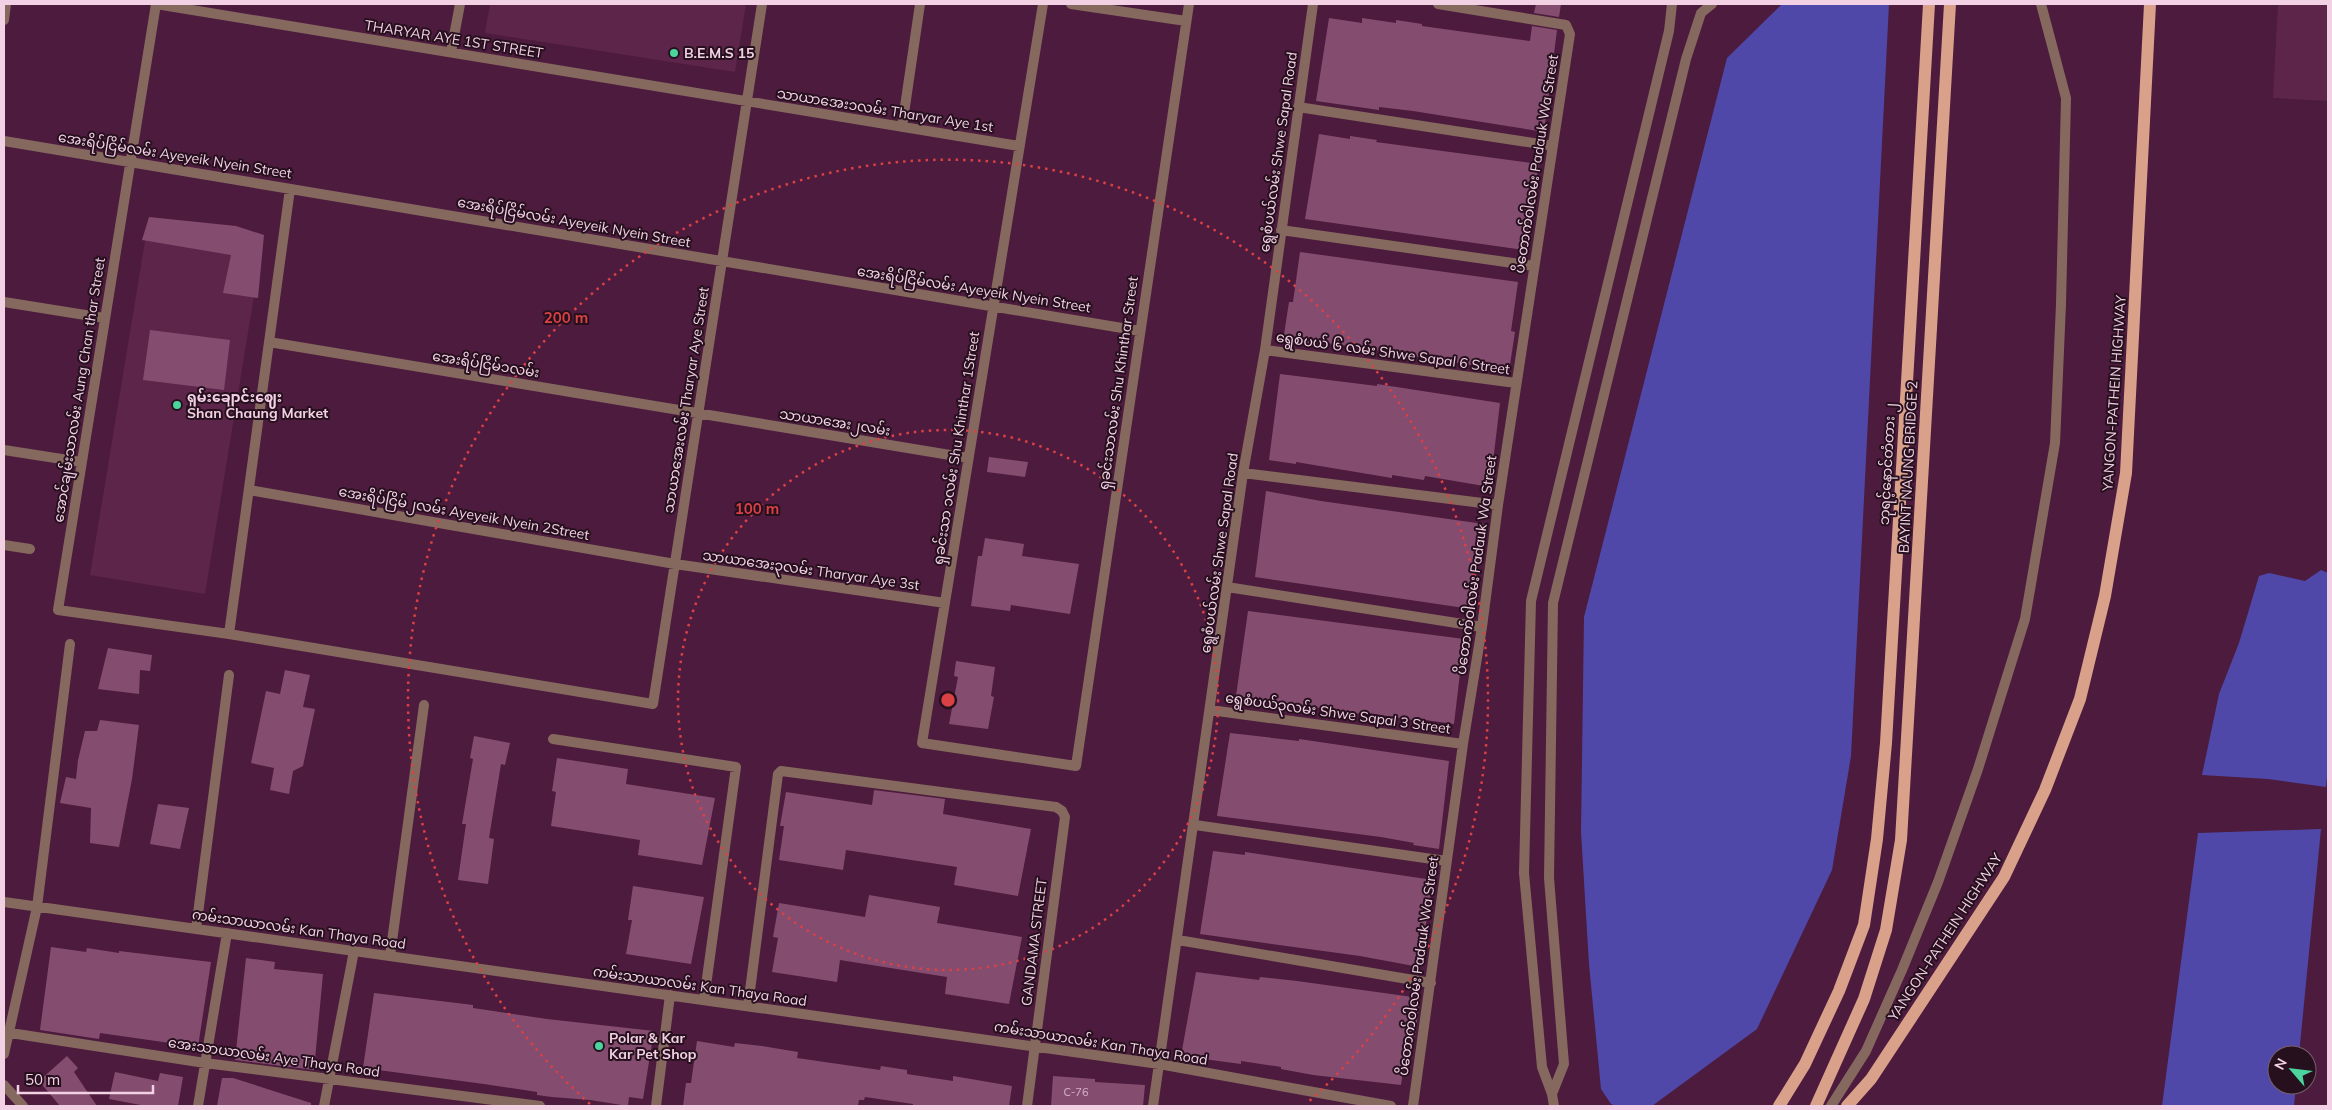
<svg xmlns="http://www.w3.org/2000/svg" width="2332" height="1110" viewBox="0 0 2332 1110" font-family="Mulish,'Noto Sans Myanmar',sans-serif">
<rect width="100%" height="100%" fill="#4d1b3d"/>
<path fill="#5d254a" d="M490 4H746L735 72 485 33Z
M2278 4H2328V101L2273 98Z
M149 217 264 235 205 594 90 575Z"/>
<path fill="#4f48a9" d="M1782 4H1889L1851 756 1832 870 1757 1029 1652 1106H1616L1611 1104 1601 1089 1589 964 1581 832 1584 617 1727 58Z
M2321 570 2328 573V765L2326 787 2268 779 2202 775 2219 694 2239 643 2259 576 2269 573 2305 581Z
M2321 829 2299 1055H2277V1085H2296L2294 1106H2162L2198 833Z"/>
<path fill="#844d70" d="M1536 4H1561L1559 17 1534 13Z
M1329 18 1362 23V18L1396 23V20L1422 24V26L1530 41 1532 26 1557 30 1544 132 1413 111 1379 107V110L1316 101Z
M1319 134 1350 139V136L1377 140 1376 142 1539 164 1524 250 1305 219Z
M149 217 236 226 264 235 258 298 223 293 231 255 142 240Z
M1300 252 1518 282 1511 331 1515 332 1509 371 1349 346 1310 341 1309 344 1283 341 1289 302H1293Z
M150 330 230 340 224 390 143 380Z
M1280 374 1377 386V384L1500 403 1490 487 1425 476 1424 480 1392 475V478L1296 462V464L1269 460Z
M989 457 1028 462 1025 477 987 472Z
M1266 491 1321 501 1484 524 1471 609 1255 577Z
M985 538 1024 544 1022 556 1079 564 1070 614 1011 605 1010 611 971 606 978 556H982Z
M1248 611 1464 639 1454 724 1425 720V722L1362 712 1361 714 1236 696Z
M108 648 152 655 150 671 140 670 139 694 98 689Z
M956 661 995 667 991 696 994 697 988 729 949 724 958 677 954 676Z
M285 670 310 675 303 707 315 709 303 766 293 771 289 794 270 790 274 768 251 763 266 691 280 694Z
M100 720 139 725 132 779 119 847 90 843 91 808 60 803 66 777 76 779 78 760 85 731H97Z
M1230 733 1299 741V739L1449 761 1439 849 1413 845 1414 843 1381 837 1217 816Z
M474 736 510 743 505 765 501 764 489 838 494 839 488 884 458 880 466 824H462L473 759 470 758Z
M557 758 628 769 626 784 715 798 702 865 638 855 640 840 551 826 556 792 552 791Z
M874 790 945 799 943 814 1031 829 1018 896 954 885 957 867 846 850 843 870 779 860 784 826H780L786 792 872 805Z
M158 804 189 808 180 849 150 844Z
M1213 851 1245 855V852L1433 880 1419 967 1360 956 1200 934Z
M633 886 704 897 691 964 626 954 632 920H628Z
M869 895 940 907 937 923 1022 937 1009 1004 945 994 947 977 840 960 837 982 772 972 778 938 773 937 779 903 865 917Z
M51 947 86 952 87 948 119 953V951L211 962 198 1047 100 1033 99 1039 40 1030Z
M246 958 275 962 274 969 323 974 314 1070 235 1060Z
M1196 972 1259 980 1260 977 1297 981 1420 998 1415 1037 1408 1036 1401 1085 1313 1075 1281 1069V1067L1241 1061V1064L1181 1056Z
M374 993 473 1005V1008L547 1019 654 1031 643 1099 629 1097 628 1106 590 1100 552 1097 537 1095V1092L484 1084 363 1068Z
M697 1041 734 1047 735 1043 762 1046 798 1052 797 1058 880 1070 881 1066 907 1070V1074L953 1081V1076L1012 1086 1009 1106H913V1104L865 1097 864 1100H859L858 1106H683L686 1083H691Z
M67 1056 78 1068 74 1072 97 1106H60L39 1081Z
M115 1072 158 1081 160 1073 183 1077 178 1106H146L109 1099Z
M1053 1076 1095 1079V1082L1145 1085 1143 1106H1051Z
M222 1078H233L311 1103V1106H217Z"/>
<g fill="none" stroke-linecap="round" stroke-linejoin="round">
<path stroke="#85695e" stroke-width="10" d="M156 4 58 610 229 634 653 704 762 4
M156 4 1019 146
M1043 4 922 743 1076 766 1189 4
M1071 4 1186 21
M4 20 6 4
M451 52 460 4
M1298 107 1553 146
M902 127 920 4
M4 141 1140 331
M1281 230 1534 266
M4 302 104 318
M269 342 968 458
M1265 350 1516 383
M4 450 81 462
M1243 473 1498 505
M249 490 675 564 945 603
M4 545 30 549
M1227 587 1482 627
M229 634 290 189
M1210 710 1463 744
M553 739 736 767 704 1000
M1195 825 1446 861
M4 902 1159 1064 1391 1106
M196 929 229 675
M1178 940 1431 983
M390 956 424 705
M748 1006 778 774 781 771 1056 807 1062 811 1065 817 1027 1106
M4 1032 205 1063 540 1106
M4 1054 37 907 70 644
M4 1085 23 1106
M1552 1094 1564 1064 1549 878 1553 603 1686 59 1701 13 1712 4
M198 1106 227 933
M324 1106 354 951
M656 1106 670 995
M1153 1106 1243 473 1265 350 1313 4
M1413 1106 1463 744 1482 627 1498 505 1570 34 1566 25 1438 4
M1554 1106 1552 1094 1542 1067 1524 873 1531 601 1669 31 1672 4
M1831 1106 1866 1051 1902 970 1938 882 1978 769 2025 619 2055 443 2061 304 2066 98 2041 4"/>
<path stroke="#d9a08a" stroke-width="12" d="M1779 1106 1805 1064 1839 991 1864 925 1877 839 1886 743 1929 4
M1816 1106 1864 999 1886 930 1901 840 1950 4
M1847 1106 1871 1079 2004 877 2045 790 2080 699 2105 596 2126 473 2150 4"/>
</g>
<g fill="none" stroke="#da4144" stroke-width="2.5" stroke-dasharray="2.5 5">
<circle cx="948" cy="700" r="270"/>
<path d="M590 1104A540 540 0 1 1 1306 1104"/>
</g>
<g fill="#4bd49b" stroke="#26101e" stroke-width="2">
<circle cx="674" cy="53" r="5"/>
<circle cx="177" cy="405" r="5"/>
<circle cx="599" cy="1046" r="5"/>
</g>
<g text-anchor="middle" dominant-baseline="central" stroke-width="4" stroke-linejoin="round" paint-order="stroke">
<g font-size="11" fill="#d6b0c7">
<text x="1076" y="1092">C-76</text>
</g>
<g font-size="14" fill="#f2d1e4" stroke="#26101e">
<text transform="translate(454 39) rotate(9)">THARYAR AYE 1ST STREET</text>
<text transform="translate(885 110) rotate(9)">သာယာအေး၁လမ်း Tharyar Aye 1st</text>
<text transform="translate(1278 152) rotate(-82)">ရွေစံပယ်လမ်း Shwe Sapal Road</text>
<text transform="translate(175 155) rotate(9)">အေးရိပ်ငြိမ်လမ်း Ayeyeik Nyein Street</text>
<text transform="translate(1536 164) rotate(-81)">ပိတောက်ဝါလမ်း Padauk Wa Street</text>
<text transform="translate(574 222) rotate(10)">အေးရိပ်ငြိမ်လမ်း Ayeyeik Nyein Street</text>
<text transform="translate(974 289) rotate(9)">အေးရိပ်ငြိမ်လမ်း Ayeyeik Nyein Street</text>
<text transform="translate(1393 353) rotate(8)">ရွေစံပယ် ၆ လမ်း Shwe Sapal 6 Street</text>
<text transform="translate(486 364) rotate(9)">အေးရိပ်ငြိမ်၁လမ်း</text>
<text transform="translate(1118 383) rotate(-82)">ရှခင်းသာလမ်း Shu Khinthar Street</text>
<text transform="translate(79 390) rotate(-81)">အောင်ချမ်းသာလမ်း Aung Chan thar Street</text>
<text transform="translate(2114 393) rotate(-86)">YANGON-PATHEIN HIGHWAY</text>
<text transform="translate(686 400) rotate(-81)">သာယာအေးလမ်း Tharyar Aye Street</text>
<text transform="translate(835 422) rotate(9)">သာယာအေး၂လမ်း</text>
<text transform="translate(956 448) rotate(-81)">ရှခင်းသာ ၁လမ်း Shu Khinthar 1Street</text>
<text transform="translate(1887 464) rotate(-87)">ဘုရင့်နောင်တံတား ၂</text>
<text transform="translate(1908 467) rotate(-87)">BAYINT NAUNG BRIDGE 2</text>
<text transform="translate(464 513) rotate(10)">အေးရိပ်ငြိမ်၂လမ်း Ayeyeik Nyein 2Street</text>
<text transform="translate(1219 553) rotate(-82)">ရွေစံပယ်လမ်း Shwe Sapal Road</text>
<text transform="translate(1476 565) rotate(-82)">ပိတောက်ဝါလမ်း Padauk Wa Street</text>
<text transform="translate(811 570) rotate(8)">သာယာအေး၃လမ်း Tharyar Aye 3st</text>
<text transform="translate(1338 713) rotate(8)">ရွေစံပယ်၃လမ်း Shwe Sapal 3 Street</text>
<text transform="translate(299 929) rotate(8)">ကမ်းသာယာလမ်း Kan Thaya Road</text>
<text transform="translate(1945 937) rotate(-57)">YANGON-PATHEIN HIGHWAY</text>
<text transform="translate(1034 942) rotate(-83)">GANDAMA STREET</text>
<text transform="translate(1418 966) rotate(-82)">ပိတောက်ဝါလမ်း Padauk Wa Street</text>
<text transform="translate(700 986) rotate(8)">ကမ်းသာယာလမ်း Kan Thaya Road</text>
<text transform="translate(1101 1043) rotate(9)">ကမ်းသာယာလမ်း Kan Thaya Road</text>
<text transform="translate(274 1057) rotate(8)">အေးသာယာလမ်း Aye Thaya Road</text>
</g>
<g font-size="14" font-weight="bold" fill="#f2d1e4" stroke="#26101e" text-anchor="start">
<text x="684" y="53">B.E.M.S 15</text>
<text x="187" y="397">ရှမ်းချောင်းဈေး<tspan x="187" dy="16">Shan Chaung Market</tspan></text>
<text x="609" y="1038">Polar &amp; Kar<tspan x="609" dy="16">Kar Pet Shop</tspan></text>
</g>
</g>
<circle cx="948" cy="700" r="8" fill="#da4144" stroke="#26101e" stroke-width="2.5"/>
<g font-size="15" text-anchor="middle" font-weight="bold" fill="#da4144" stroke="#26101e" stroke-width="4" stroke-linejoin="round" paint-order="stroke">
<text x="566" y="323">200 m</text>
<text x="757" y="514">100 m</text>
</g>
<rect width="2332" height="1110" fill="none" stroke="#f2d1e4" stroke-width="10"/>
<g transform="translate(2292 1070) rotate(298)"><circle r="24" fill="#26101e" stroke="#785d6d"/>
<path d="M0-4L9 19L0 12L-9 19Z" fill="#4bd49b"/>
<text y="-8" font-size="14" font-weight="bold" text-anchor="middle" fill="#f2d1e4">N</text>
</g>
<path d="M18 1085v8h135v-8" fill="none" stroke="#f2d1e4" stroke-width="2.5"/>
<text x="25" y="1085" font-size="15" fill="#f2d1e4" stroke="#26101e" stroke-width="4" paint-order="stroke">50 m</text>
</svg>
